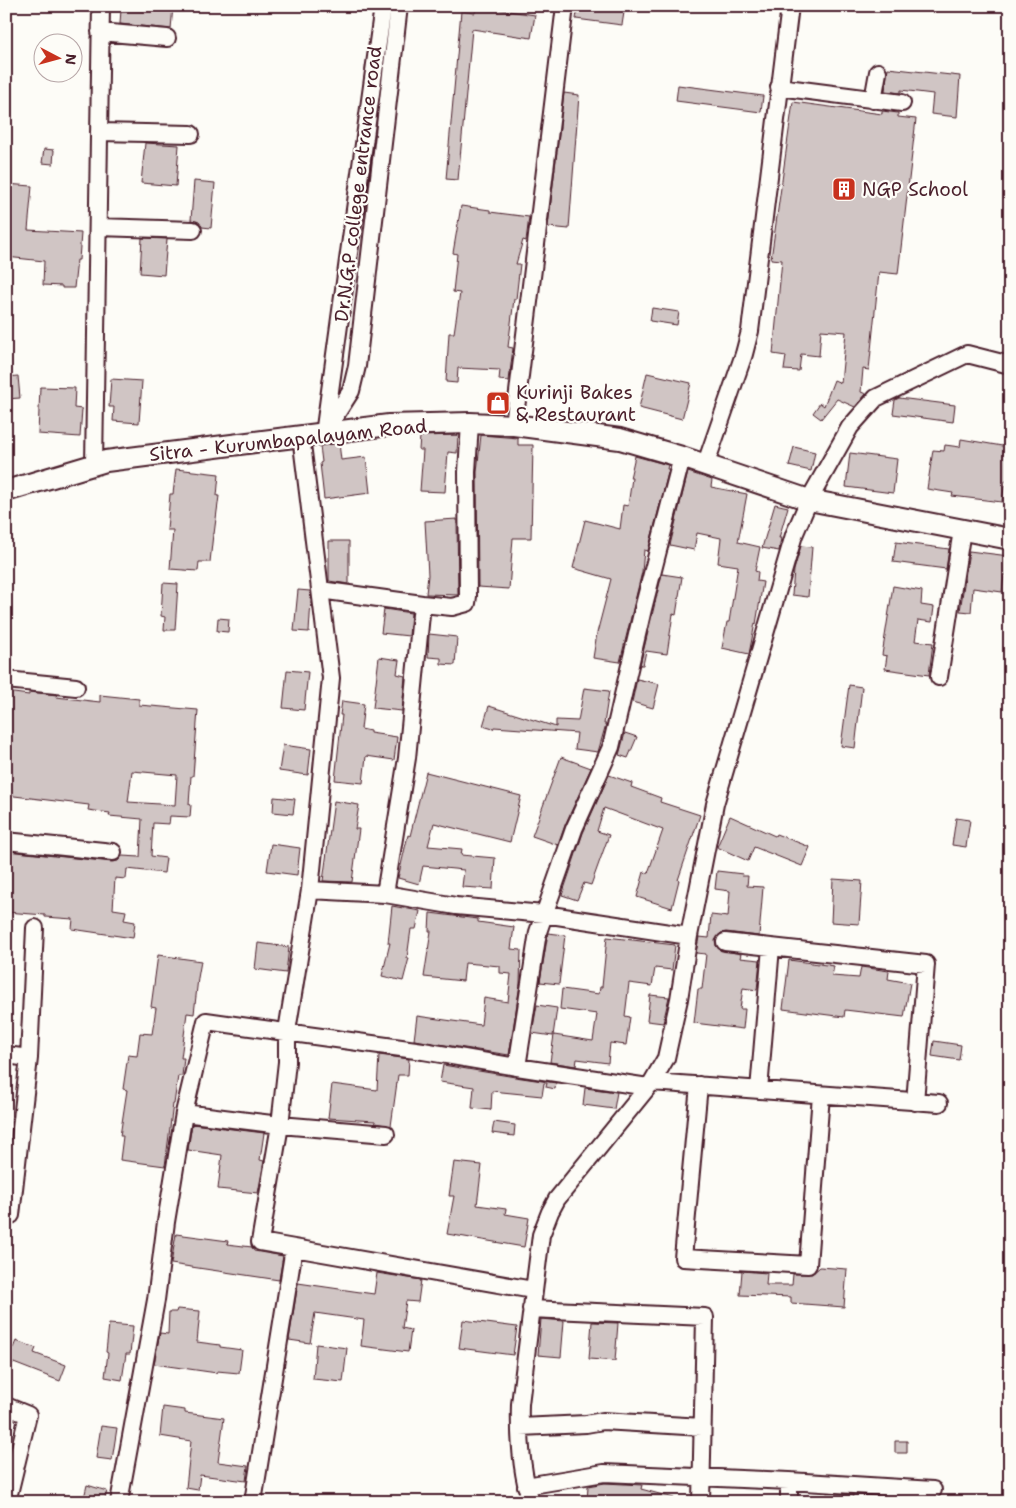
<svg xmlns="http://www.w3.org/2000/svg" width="1016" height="1508" viewBox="0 0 1016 1508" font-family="'Shantell Sans',sans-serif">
<rect width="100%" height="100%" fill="#fdfcf7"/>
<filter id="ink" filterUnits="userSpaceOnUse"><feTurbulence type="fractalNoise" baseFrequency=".02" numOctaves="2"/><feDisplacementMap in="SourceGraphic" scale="10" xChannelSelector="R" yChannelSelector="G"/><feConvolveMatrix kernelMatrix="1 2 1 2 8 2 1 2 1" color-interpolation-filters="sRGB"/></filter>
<g filter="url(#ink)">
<path fill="#d0c5c4" stroke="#4a1f2b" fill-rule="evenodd" d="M144 6H173L171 29 120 24 121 9 143 11Z
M476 6 535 15 531 38 472 29 458 180 446 179 461 11 475 13Z
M578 6H625L622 25 576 19Z
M888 68 960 76 957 117 931 114 933 94 901 90V93L885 91Z
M678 85 763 96 761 112 676 101Z
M564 93 579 95 569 229 548 227Z
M793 102 882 114V111L898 113V117L916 119 898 274 879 272 869 370 863 369 861 392 866 394 855 407 837 399 821 419 813 413 820 403 824 406 834 380 841 383 846 332 821 330 819 356 801 354 799 371 784 370 786 356 773 354 782 260 771 259Z
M145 143 179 145 176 186 141 183Z
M44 149 54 150 53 164 42 163Z
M194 181 215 183 211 228 202 227 199 222 191 220Z
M6 184 32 186 28 230 81 233 79 260H77L74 288H62V286L43 285 44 261 6 257Z
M461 206 490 210V212L529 217 526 241 523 240 516 264H520L516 299H514L508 347 513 348 509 381 499 380 500 370 458 368 457 383 446 382 449 333H454L460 293 453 292 457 254 453 253Z
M142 238 167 239 164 275 140 273Z
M652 308 679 312 677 325 650 321Z
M647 373 691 383 682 419 639 408Z
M18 376 20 398 6 399V377Z
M111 379 142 381 139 423 113 421 114 407H109Z
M40 387 75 388 74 408 82 409 80 437 38 434Z
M899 398 955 405 953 422 893 414 895 400Z
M458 435 457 453 448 452 445 492 420 491 423 450H419L420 436Z
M481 435 518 438V445H533L531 538H513L509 589 478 587 477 472Z
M961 439 1008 447 1006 457 1010 458V482L1005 481 1002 502 952 496 953 493 927 489 933 450 944 451 945 445 960 447Z
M339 443 341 460 366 457 370 493 324 499 320 463 322 462 320 446Z
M794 447 815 452 811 471 789 466Z
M850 453 897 459 893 493 846 487Z
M635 456 668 465 667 469H669L648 551 644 550 642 572 620 662 593 658 597 633 611 579 573 568 585 520 620 529 623 505 628 506 632 478H630Z
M176 469 219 474 217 496H219L214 534H213L210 562H199L198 571 170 569 173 530H167L170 494H173Z
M688 472 712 480 711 487 747 494 738 542 760 547 755 571 758 572 757 581 763 582 756 624 755 623 749 654 722 648 727 622H729L738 566 718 563 721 538 697 533 694 550 670 545Z
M775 504 788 507 779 538H781L779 551 762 548Z
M457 519 458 595 426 594 428 575 425 521Z
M329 541H349V584L329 581Z
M896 542 949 549 946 569 893 562Z
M801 546 812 547 808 597 792 595 794 570Z
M969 551 1009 556 1007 575H1004L1002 592 973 588 971 612 960 611Z
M662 574 682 577 676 615 673 614 667 654 646 651 643 665H640Z
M163 583 178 584 175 630H164L165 617 161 616Z
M893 586 922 591 921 605 934 607 932 622 918 620 915 641 933 643 929 675 885 669 887 656 882 655Z
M298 590 310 591 311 600 309 632 294 631Z
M384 609 411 613 409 636 381 633Z
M218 618 229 619 228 632 217 631Z
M429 634 457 637 455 665 441 664V658L428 657Z
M379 657 399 660 397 674 405 676 402 711 373 708Z
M287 670 308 672 304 710 283 708Z
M637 679 659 684 653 708 632 702Z
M849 685 862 687 855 748 841 746Z
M584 688 609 691 604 724H606L598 752 575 749 577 733 494 727 493 729 483 726 489 706 556 727V720L578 721Z
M6 692 29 695V692L57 695 56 697 100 702V695L139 699V705L198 710 193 776H191L189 804 191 805 190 817 170 816 169 824 153 823 151 856 166 858 164 873 127 869 126 879 115 878 113 909 126 911 124 920 135 922 133 938 72 929 73 919 45 917V915L6 912 7 851 112 862 118 861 122 856 140 857 142 819 109 816 110 813 88 810 89 805 6 795ZM132 771 177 775 175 805 128 802Z
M342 701 364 704 361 729 370 731V733L397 737 394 760 366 756 363 783 335 780 342 715H340Z
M625 733 637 737 628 758 619 755Z
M283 745 311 749 308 775 279 771Z
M561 757 591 768 565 825 558 845 532 836Z
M426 772 521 796 510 842 434 823 428 846 462 849 461 855 495 858 493 889 462 887 464 870 423 866 419 884 398 878 408 835 410 836Z
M609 775 632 783 631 787 661 798 660 802 700 815 678 880H679L672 908 637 897 644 872 648 873 663 830 604 808 597 831 609 835 591 885 584 883 577 900 562 895 583 833Z
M274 797 295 799 293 814 273 812Z
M334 801 359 805 355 829H359L352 882 323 881Z
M730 816 775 836 776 834 810 847 802 866 754 847 748 861 717 847Z
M956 818 970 820 966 847 952 845Z
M271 844 300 848 297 875 267 871Z
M717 871 743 874 742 876H748L747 886 763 887 759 936 726 932 721 933 715 940 716 946 720 950 741 954 740 958 760 960 757 990 743 988 740 1009H745L743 1029 694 1023 698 989H702L706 954 696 953 699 937 709 938 711 915 728 917 730 891 715 889Z
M833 879 862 881 859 924 831 922Z
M392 906 420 911 416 929H411L407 958H409L403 981 382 976 390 943H388Z
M430 913 478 919V922L514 927 511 949 521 950 520 984 509 1055 414 1040 417 1016 481 1025 484 998 508 1002 511 974 500 973V966L465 963 463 981 424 977 431 931H429Z
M548 933 565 935 559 984 540 982Z
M607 937 675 945 672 970 655 968 652 986 629 983 625 1016 630 1017 626 1045 610 1043 608 1063 577 1059 576 1066 550 1062 554 1035 593 1041 597 1014 560 1009 562 989 599 994 600 987H602Z
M258 943 289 947 286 973 255 969Z
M158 955 201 961 198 978 194 1014 187 1013 181 1058H184L182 1076H178L174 1104H173L165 1166 120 1160 123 1136H120L127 1090 123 1089 128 1055 137 1056 140 1033 152 1034 156 1008 151 1007Z
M789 960 834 966 832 976 859 978 861 967 889 971 888 979 910 983 904 1017 845 1010 844 1017 783 1009Z
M650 995 669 997 663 1023 647 1021Z
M537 1005 557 1008 553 1036 532 1033Z
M934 1041 961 1045 959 1060 932 1056Z
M379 1055 409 1059 408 1075H398L391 1126 375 1123V1121L328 1118 332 1084 377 1090Z
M443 1065 515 1077 556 1083 555 1089 546 1087 547 1083H544L542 1096 492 1091 491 1110 472 1108 474 1087 440 1082Z
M585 1088 617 1092 614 1109 583 1105Z
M494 1122 515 1125 514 1136 492 1133Z
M192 1124 264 1133 260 1160 264 1161 258 1193 218 1189 222 1155 188 1150Z
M454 1162 482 1165 477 1205 506 1209 505 1214 529 1218 524 1247 447 1234 454 1196H449Z
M176 1234 228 1241 227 1244 252 1247 254 1251 283 1256 279 1280 171 1264Z
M820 1267 847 1269 844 1307 791 1303V1297L740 1295 742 1271 767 1273 766 1285H792L793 1274H812Z
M377 1273 421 1280 418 1302 406 1301 402 1328 411 1330 408 1352 361 1346 364 1320 315 1313 310 1343 289 1340 298 1283 374 1294Z
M177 1309 200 1311 197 1342 220 1345V1347L242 1350 239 1373 217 1371V1373L154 1364 160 1333 168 1334 169 1312H176Z
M541 1319 564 1321 561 1357 538 1355Z
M463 1320 517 1327 513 1355 459 1348Z
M592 1322 618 1323 615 1361 589 1359Z
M109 1324 133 1326 130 1354H126L122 1380 105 1377 108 1353 106 1352Z
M16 1341 36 1348 34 1353 66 1365 60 1381 6 1360V1345L13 1348Z
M316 1344 347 1348 343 1382 313 1379Z
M163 1407 185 1410V1413L224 1418 218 1462 248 1466 246 1481 200 1475 198 1490 186 1488 191 1441 160 1436Z
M101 1426 117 1428 112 1460 96 1458Z
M895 1441H907V1453H895Z
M605 1483 642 1485 641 1489 674 1498V1502H587L588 1486Z
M87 1485 107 1491 104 1502H83Z
M827 1493 853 1495 852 1502H827Z"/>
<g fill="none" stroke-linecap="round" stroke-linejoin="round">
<g stroke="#4a1f2b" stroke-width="20">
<path id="minor" d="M100 32 167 38
M779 87 902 103
M873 100 878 72
M99 132 191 134
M98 227 193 230
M514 425 565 6
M325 427 383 6
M324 433 351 391 357 366 399 6
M301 436 331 678 310 890 287 1031V1062L280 1125 260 1242 533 1290
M94 465 101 6
M705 466 744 354 750 331 790 6
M422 604 452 607 467 603 468 596 467 472 470 423
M939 677 962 530
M6 680 76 687
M6 841 113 852
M310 890 385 894 407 758 422 604 320 590
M385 894 456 906 544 914 689 936
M725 942 926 964 915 1102
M6 1055 29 1058
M652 1082 939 1103
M699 1085 683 1258 808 1265 821 1095
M648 1087 517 1067 538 932 574 829 611 747 643 609 682 457
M759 1090 771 947
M184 1113 280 1125 386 1134
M6 1213 11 1215 29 1058 35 928
M531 1309 705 1317 701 1502
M6 1406 28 1415 7 1502
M520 1427 586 1424 603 1421 702 1427
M789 1481 933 1490
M526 1486 604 1473 789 1481V1502
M119 1502 156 1300 166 1222 184 1113 206 1021 423 1051 517 1067
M253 1502 294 1248
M531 1502C521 1471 519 1436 520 1404L541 1235 550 1212 557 1199 652 1082 666 1058 679 999 689 936 715 804 794 535 809 500 850 427 876 398 967 354 1010 365"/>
</g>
<g stroke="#4a1f2b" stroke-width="24">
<path id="major" d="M6 491 106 461 389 425 470 423 514 425 620 439 682 457 809 500 1010 539"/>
</g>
<use href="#minor" stroke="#fdfcf7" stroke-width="16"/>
<use href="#major" stroke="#fdfcf7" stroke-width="20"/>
</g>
</g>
<defs>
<g id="building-square" transform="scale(1.25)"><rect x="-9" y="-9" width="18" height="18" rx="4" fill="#c8321e" stroke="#fdfcf7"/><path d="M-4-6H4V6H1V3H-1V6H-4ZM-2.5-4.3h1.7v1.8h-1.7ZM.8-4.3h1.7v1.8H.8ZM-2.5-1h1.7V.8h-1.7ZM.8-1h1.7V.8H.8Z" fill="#fff"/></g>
<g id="shop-square" transform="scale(1.25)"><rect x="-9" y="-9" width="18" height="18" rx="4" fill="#c8321e" stroke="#fdfcf7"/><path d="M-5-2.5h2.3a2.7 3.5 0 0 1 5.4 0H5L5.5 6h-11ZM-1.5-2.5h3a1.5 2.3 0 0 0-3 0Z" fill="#fff"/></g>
</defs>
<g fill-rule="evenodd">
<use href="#building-square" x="844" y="189"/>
<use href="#shop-square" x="498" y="403"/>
</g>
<g text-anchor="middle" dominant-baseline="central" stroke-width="4.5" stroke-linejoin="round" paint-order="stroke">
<g font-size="19" fill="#4a1f2b" stroke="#fdfcf7">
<text transform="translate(358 184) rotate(-83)">Dr.N.G.P college entrance road</text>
<text transform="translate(288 440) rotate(-6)">Sitra - Kurumbapalayam Road</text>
</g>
<g font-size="19" fill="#4a1f2b" stroke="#fdfcf7" text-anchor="start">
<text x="862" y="189">NGP School</text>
<text x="516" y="392">Kurinji Bakes<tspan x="516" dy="22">&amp; Restaurant</tspan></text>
</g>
</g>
<rect width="1016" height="1508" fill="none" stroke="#fdfcf7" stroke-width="25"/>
<rect x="12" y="12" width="991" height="1483" fill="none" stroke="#4a1f2b" stroke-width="2" filter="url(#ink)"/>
<g transform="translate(58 58) rotate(96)"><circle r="24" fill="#fdfcf7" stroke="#b5a4a5"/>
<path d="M0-4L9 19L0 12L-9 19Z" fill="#c8321e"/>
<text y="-8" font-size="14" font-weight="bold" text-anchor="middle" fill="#4a1f2b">N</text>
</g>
</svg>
